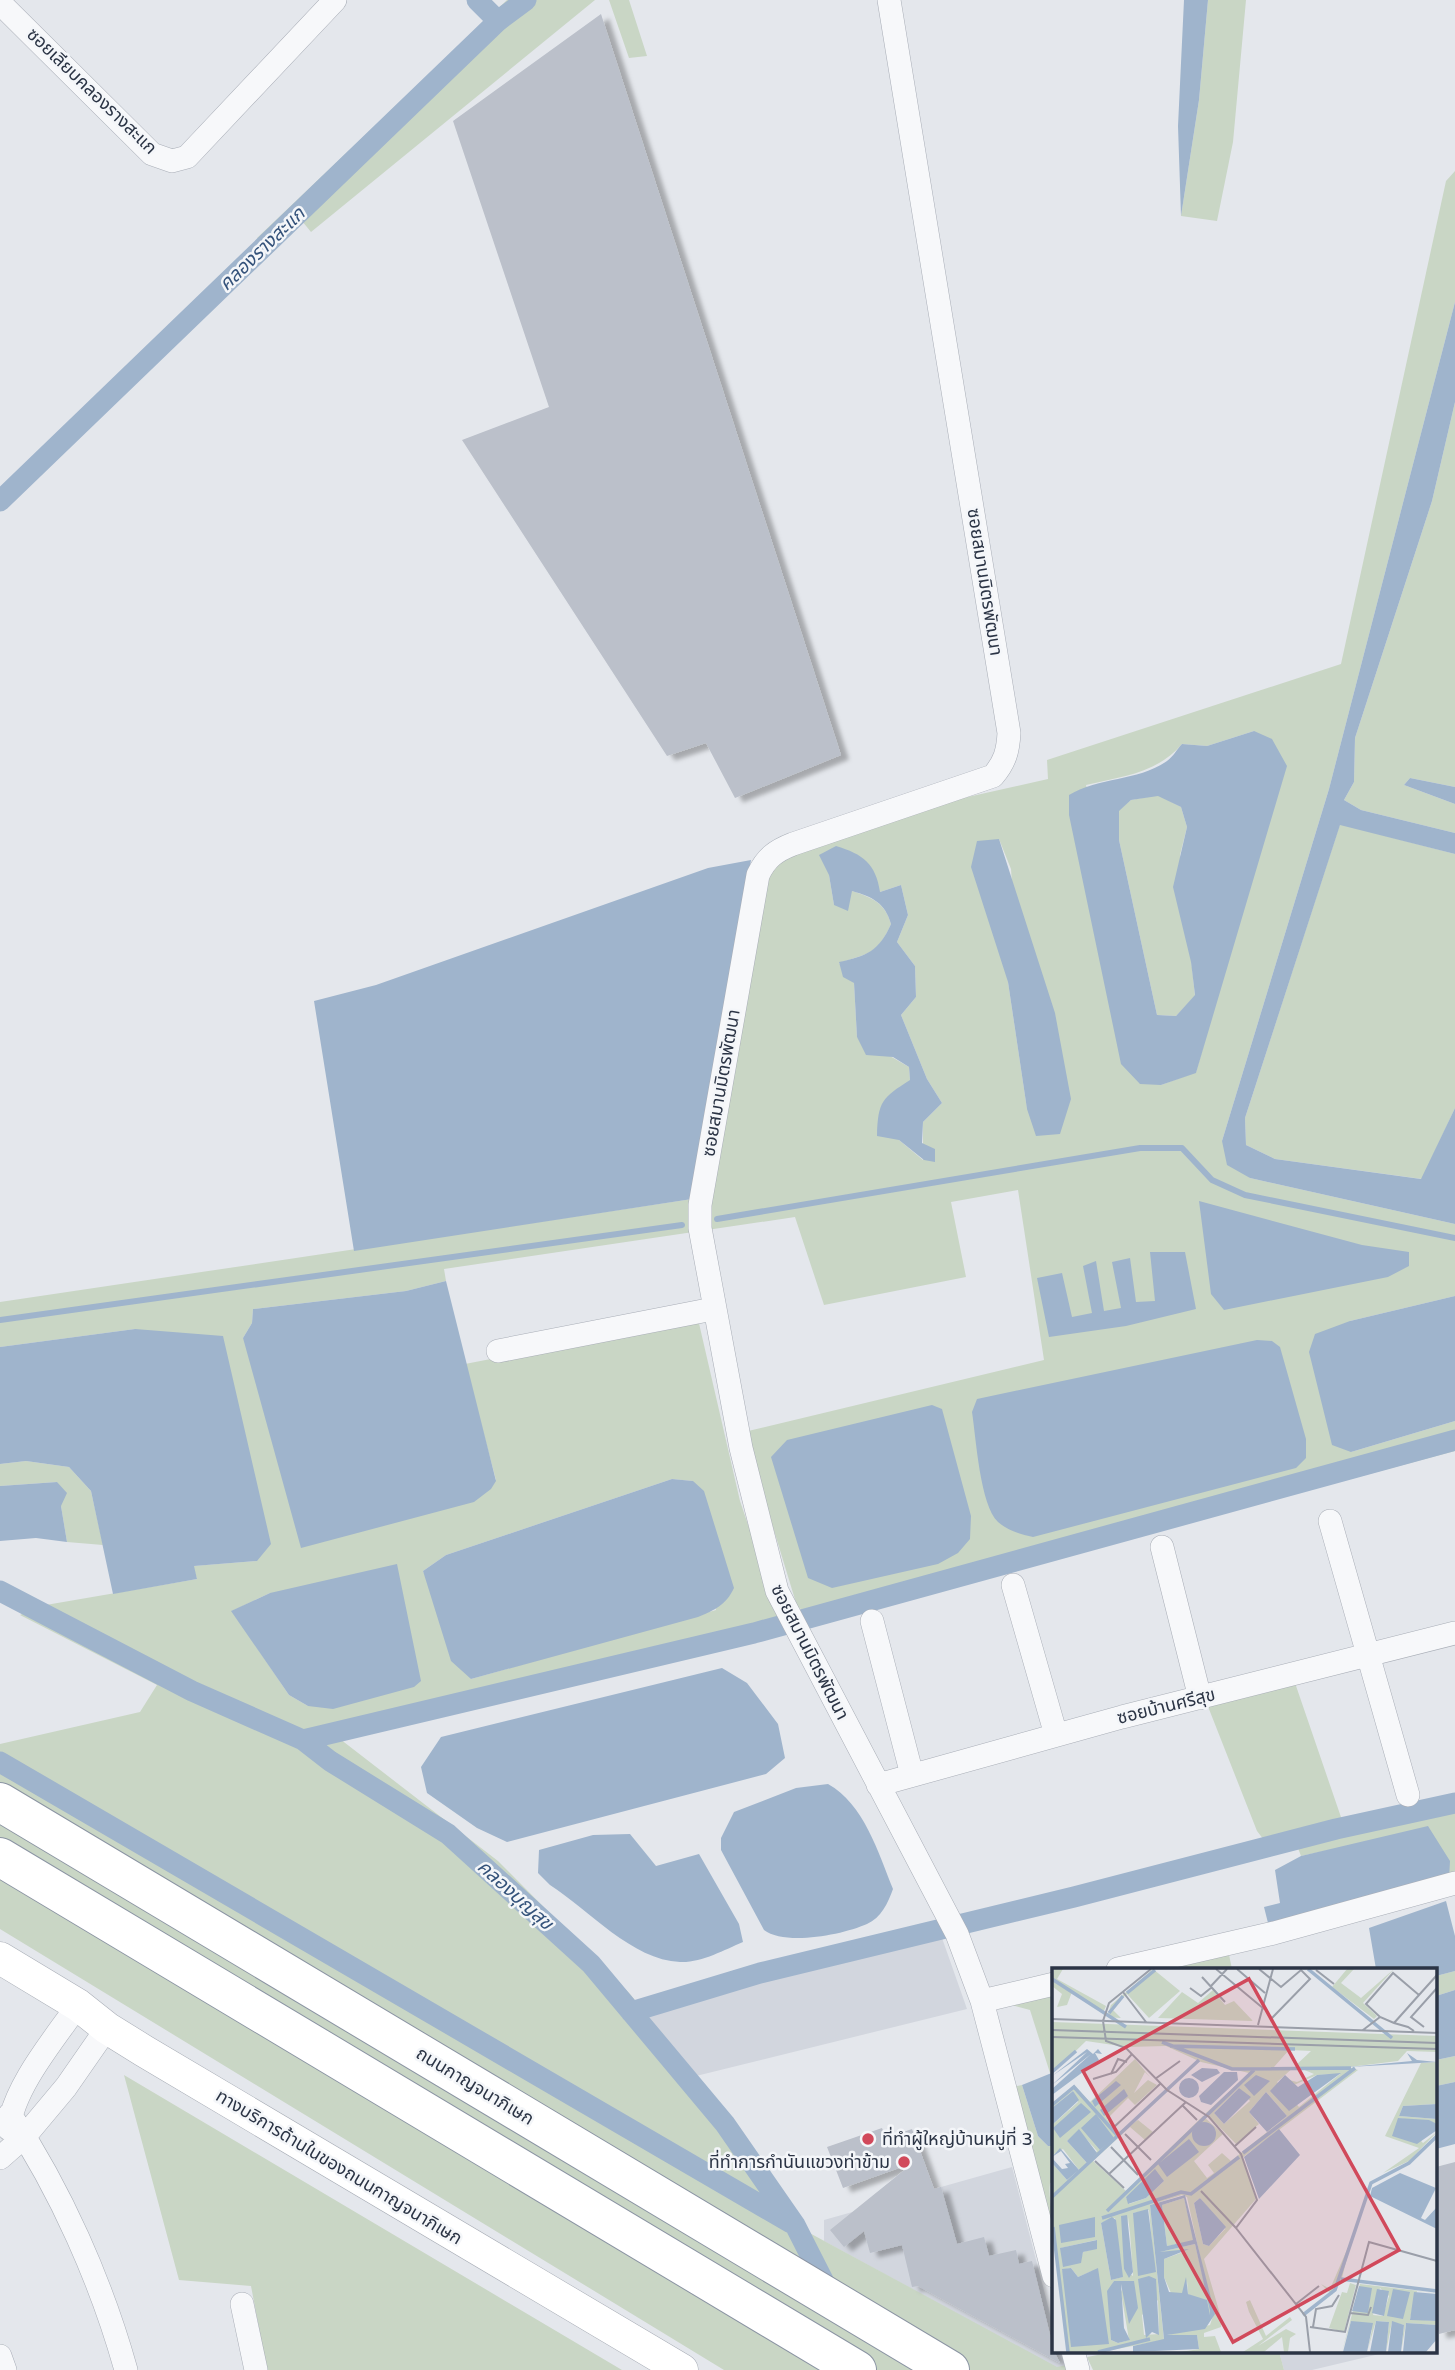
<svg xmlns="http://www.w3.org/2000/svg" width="1455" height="2370" viewBox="0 0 1455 2370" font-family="'Varela Round','Noto Sans Thai',sans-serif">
<defs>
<filter id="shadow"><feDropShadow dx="8" dy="4.5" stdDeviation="2" flood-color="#0004"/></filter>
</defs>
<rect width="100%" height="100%" fill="#e4e7ec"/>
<path fill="#d2d6de" d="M942 1938 967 2009 696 2076 644 2012 686 1998Z
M1012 2167 1054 2329V2351H1062L1067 2365 1057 2368 824 2241V2220Z
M1279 2351H1392L1312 2370H1284Z"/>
<path fill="#c9d6c5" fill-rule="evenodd" d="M507 0H595L311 232 302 221 271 254 257 238Z
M609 0H629L647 56 629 58Z
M1208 0H1246L1233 142 1217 221 1181 216 1199 100Z
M1455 171V302L1329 789 1222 1141 1250 1178 1455 1224V1296L1350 1321 1351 1452 1455 1421V1451L817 1622 797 1606 744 1432 1044 1360 1018 1190 951 1202 966 1277 824 1305 795 1217 444 1269 446 1281 406 1291 253 1309 252 1323 243 1338 496 1480 465 1364 698 1319 740 1501 784 1631 340 1739 498 1861 630 1994 733 2123 804 2230 1057 2367 1067 2365 1068 2370H724L0 1929V1744L140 1712 157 1685 20 1615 40 1606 197 1579 193 1566 257 1561 135 1329 0 1347V1302L692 1199 766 871 785 857 932 805 1048 779 1047 760 1341 664 1446 181ZM1254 731 1229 956 1196 1072 1161 1085 1086 785C1123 776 1156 774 1182 744L1207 746ZM999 839 1011 869 1027 1109 1008 982ZM829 875 880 892 901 885 908 915 897 942 915 966 916 997 901 1015 927 1079 942 1103 923 1122V1160L899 1140 910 1080 909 1067 857 1037 854 983 839 963C869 953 877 955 891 924 885 903 873 898 852 891L834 905ZM672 1479 693 1481 716 1610 471 1679 423 1571 446 1555ZM270 1593 308 1706 289 1695 232 1611Z
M1455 402V787L1410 778 1404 785 1455 804V833L1361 810 1344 800 1354 782 1355 738 1432 501Z
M1158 795 1181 807 1187 827 1180 855 1195 996 1176 1016 1157 1015 1119 840 1118 811 1131 800Z
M1340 824 1455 854V1108L1422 1179 1275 1159 1246 1145 1245 1118Z
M26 1461 69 1467 91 1491 103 1545 67 1542 57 1482 0 1486V1464Z
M1294 1680 1343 1823 1455 1795V1891L1362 1843 1301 1856 1293 1835 1267 1844 1257 1831 1207 1704Z
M1228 1950 1232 1969H1139Z
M1455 1971V1990L1436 1996V1976Z
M1054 1988V2072L1050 2073 1030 2010 1004 2003Z
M1455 2056V2082L1436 2086V2060Z
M124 2075 622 2370H267L251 2286 179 2280Z
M1022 2085 1038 2136 1048 2146H1054V2182L1050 2183C1048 2201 1054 2216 1054 2234L1012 2087Z
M1118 2351H1279L1284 2370H1093L1087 2357Z"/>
<path fill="#9fb4cc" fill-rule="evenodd" d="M1184 0H1208L1199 100 1181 216 1178 126Z
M1455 302V402L1432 501 1355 738 1354 782 1344 800 1361 810 1455 833V854L1340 825 1245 1118 1246 1145 1275 1159 1421 1179 1455 1108V1224L1250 1178 1227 1165 1222 1141 1329 789Z
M1254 731 1272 739 1287 766 1196 1073 1161 1085 1140 1084 1121 1064 1069 815V795C1099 777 1139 781 1167 761 1173 757 1177 749 1182 744L1207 746ZM1158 796 1181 807 1187 827 1173 887 1191 962 1195 995 1176 1016 1157 1015 1119 840V811L1131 800Z
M1410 778 1455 787V804L1404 785Z
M999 839 1055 1013 1071 1099 1060 1134 1036 1136 1027 1109 1008 982 971 867 977 841Z
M836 846C863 854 876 864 880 892L901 885 908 915 897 942 915 966 916 997 901 1015 927 1079 942 1103 923 1122 922 1143 935 1149V1162L924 1160 899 1140 877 1136C878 1101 882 1098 910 1080L909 1067 893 1057 866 1055 857 1037 854 983 843 977 839 962C867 956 879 951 891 924 885 903 873 897 852 891L848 911 834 905 829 875 819 855Z
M751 860 692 1199 354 1251 314 1001 376 985 708 868Z
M1199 1201 1362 1245 1409 1252V1266L1388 1277 1224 1310 1211 1294Z
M1150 1252H1185L1196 1309 1126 1326 1049 1337 1037 1278 1062 1273 1072 1317 1092 1313 1083 1266 1096 1261 1104 1311 1121 1308 1112 1262 1130 1258 1136 1302 1155 1301Z
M446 1281 496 1481 491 1489 474 1502 301 1548 243 1338 252 1323 253 1309 406 1291Z
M1455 1296V1421L1351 1452 1332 1445 1309 1352 1315 1334 1350 1321Z
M135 1329 223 1336 271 1544 257 1561 194 1566 197 1579 113 1594 91 1491 69 1467 26 1461 0 1464V1347Z
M1257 1340 1272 1341 1280 1347 1306 1439V1458L1296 1468 1033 1537C1021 1534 1008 1531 998 1522 980 1505 976 1438 972 1412L977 1399Z
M932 1405 942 1409 971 1516 970 1539 958 1553 938 1564 832 1588 808 1578 771 1457 787 1440Z
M672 1479 693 1481 704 1491 734 1588C726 1605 715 1610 698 1617L471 1679 451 1661 423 1571 446 1555Z
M57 1482 67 1493 61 1506 67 1542 36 1538 0 1541V1486Z
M397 1564 421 1681 414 1687 333 1709 308 1706 289 1695 231 1611 270 1593Z
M722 1668 747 1683 778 1724 785 1758 766 1774 507 1842 477 1828 427 1793 421 1767 441 1737Z
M828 1784C864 1804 878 1852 893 1889 888 1903 881 1918 867 1924 842 1935 785 1946 764 1930L721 1850V1838L734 1812 796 1788Z
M1428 1826 1450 1861 1449 1879 1269 1927 1264 1907 1280 1903 1275 1870 1301 1856Z
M630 1834 656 1866 699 1854 739 1924 743 1942C724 1950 701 1963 680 1962 632 1960 589 1910 550 1885L538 1873 539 1850 593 1835Z
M1446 1901 1455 1936V1971L1436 1976V1969H1376L1369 1928Z
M1455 1990V2056L1436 2060V1996Z
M1054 2072V2146H1048L1038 2136 1022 2085Z
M1455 2082V2144L1436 2149V2086Z"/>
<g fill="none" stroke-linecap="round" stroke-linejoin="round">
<path stroke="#9fb4cc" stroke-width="6" d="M717 1219 1140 1148H1182L1212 1180 1245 1195 1455 1238
M0 1320 682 1225"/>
<path stroke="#9fb4cc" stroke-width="21" d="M477 0 498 21
M0 501 498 21 526 0
M0 1591 192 1691 303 1740 330 1761 448 1834 591 1964 725 2124 795 2225 829 2292
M303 1740 754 1633 1455 1440
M0 1762 791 2223
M631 2012 760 1973 1074 1897 1336 1829 1455 1803"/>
</g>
<path fill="#bbc0ca" filter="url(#shadow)" d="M601 14 841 755 735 798 706 743 667 756 462 440 549 407 453 121Z
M882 2128 886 2138 912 2129 934 2189 941 2187 957 2244 984 2237 989 2256 1016 2250 1019 2264 1032 2261 1054 2351 1060 2363 918 2286 912 2287 902 2245 870 2253 864 2231 844 2247 830 2230 913 2163 843 2188 827 2147Z
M1455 2162V2330L1439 2334 1436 2319V2167Z"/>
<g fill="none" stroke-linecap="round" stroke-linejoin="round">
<g stroke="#a9aeb7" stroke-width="24">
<path id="minor" d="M889 0 1009 733C1008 751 1005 762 993 776L793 844C775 851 766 858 758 875L700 1205V1228L741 1448 777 1591 957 1934 982 2001 1054 2276
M0 3 152 154 172 161 187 157 335 0
M498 1351 713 1309
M1330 1521 1408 1795
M1162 1547 1200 1698
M1013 1585 1056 1735
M872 1621 912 1775
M878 1785 1122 1717 1455 1633
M1118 1969 1274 1933 1455 1883
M982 2001 1054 1984
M10 2114C61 2191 101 2281 126 2370
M9 2129C12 2089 55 2038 78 2005
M0 2158 25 2136 66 2087 107 2028
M242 2304 256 2370
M1073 2351 1078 2370
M0 2356 5 2370"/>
</g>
<g stroke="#a9aeb7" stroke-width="33">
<path id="secondary" d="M0 1958 78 2005 107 2028 144 2051 682 2370"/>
</g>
<g stroke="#8b94a3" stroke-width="40">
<path id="motorway" d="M0 1802 950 2370
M0 1857 857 2370"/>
</g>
<use href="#minor" stroke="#f7f8fa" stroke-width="23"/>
<use href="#secondary" stroke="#fff" stroke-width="32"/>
<use href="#motorway" stroke="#fff" stroke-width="38"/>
</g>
<g fill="#d1495b" stroke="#f4f6f9" stroke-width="2.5">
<circle cx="868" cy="2139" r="7"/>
<circle cx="904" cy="2162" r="7"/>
</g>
<g text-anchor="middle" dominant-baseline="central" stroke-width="5" stroke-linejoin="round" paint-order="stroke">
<g font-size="18" fill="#2b3445" stroke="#f4f6f9">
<text transform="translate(92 91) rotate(44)">ซอยเลียบคลองรางสะแก</text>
<text transform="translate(985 582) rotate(81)">ซอยสมานมิตรพัฒนา</text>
<text transform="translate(721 1083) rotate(-80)">ซอยสมานมิตรพัฒนา</text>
<text transform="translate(810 1652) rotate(63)">ซอยสมานมิตรพัฒนา</text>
<text transform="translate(1166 1706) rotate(-14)">ซอยบ้านศรีสุข</text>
<text transform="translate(475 2086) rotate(31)">ถนนกาญจนาภิเษก</text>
<text transform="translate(339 2167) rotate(31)">ทางบริการด้านในของถนนกาญจนาภิเษก</text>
</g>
<g font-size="18" fill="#2b3445" stroke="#f4f6f9" text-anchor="start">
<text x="882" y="2139">ที่ทำผู้ใหญ่บ้านหมู่ที่ 3</text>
<text x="890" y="2162" text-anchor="end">ที่ทำการกำนันแขวงท่าข้าม</text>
</g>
<g font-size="19" font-style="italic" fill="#34527a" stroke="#f4f6f9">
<text transform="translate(262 249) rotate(-44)">คลองรางสะแก</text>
<text transform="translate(515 1895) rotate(42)">คลองบุญสุข</text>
</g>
</g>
<g transform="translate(1052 1968)">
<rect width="385" height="385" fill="#e4e7ec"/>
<path d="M2 1H11L5 11 54 38 51 45 20 24 15 37 5 39 10 26 0 18ZM101 1 128 23 97 50 75 26 59 40 69 50 55 49 59 37ZM295 1H302L289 15 309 30 342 1 311 35 325 48 322 51 280 19ZM161 22 173 37 182 33 201 53 106 50 130 24 146 35ZM0 54 385 68V84L355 83 346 93 297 99 306 102 190 190 204 231 152 291 170 353 169 359 152 365V369L163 368 169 384H129L147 381 145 367 115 371V367L158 357 161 348 135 229 130 227 98 237 112 372 49 384H17L0 258V195L15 212 27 202 11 181 0 187V157L26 134 21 123 0 140V136L22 117 38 134 83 91 98 109 93 104 82 125 96 112 105 117 83 137 76 130 55 151 68 164 86 152 101 164 93 172 78 159 41 193 74 223 151 148 171 166 142 193 155 210 162 205 156 197 170 185 179 193 235 148 214 124 197 144 207 156 184 176 154 145 197 105 149 94 114 78 75 79 34 73 0 106ZM237 82 259 83 243 98 262 106 245 114 237 112 242 117 265 107 288 106 247 139 225 114 242 99H222ZM187 120 198 133 172 156 162 145ZM28 164 45 183 35 195 15 173ZM112 213 94 230 77 236 74 229ZM148 230 173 261 157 278 151 276 142 235ZM97 242 102 300 104 303 81 245ZM76 249 78 265 81 308 72 301ZM63 250 70 309 59 312 49 255ZM44 272 45 280 31 284 30 288 9 280ZM19 300 26 309 40 303 56 375 10 302ZM62 313H77L78 356 73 316 69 324 77 372 66 375 59 372 57 323ZM106 332 107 366 92 367 90 347ZM385 94V136L351 138 347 148 385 151V156L346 150 371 175 385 164 357 193 331 205 367 180 333 168 369 95ZM132 230 142 273 115 278 110 237ZM300 270 290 310 280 327 269 316 278 321ZM143 276 159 343 158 347 150 333 136 326 135 313 131 325H119L112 309V291L131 284H108ZM298 315 304 317 292 364 277 360 290 324 295 325ZM308 316 385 325 365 323 358 351 385 353V357L354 355 349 384 352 357 340 354 334 384 337 354 324 353 315 384 320 362 299 353 290 384ZM328 320 337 328 331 348 321 347ZM198 332 214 368 238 349 240 352 206 378 234 361 244 366 238 370 236 384H232L230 369 212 384H191L211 371 197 344 194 334Z" fill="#c9d6c5" fill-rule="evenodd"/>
<path d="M35 81 41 86 46 81 50 86 43 85 47 92 0 127V121L39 86 0 117 35 84 0 108ZM355 85 365 92 385 94 297 99 360 93ZM150 100 165 101 168 105 150 114 139 107ZM172 104H185L186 112 159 137 149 134 147 128ZM289 105 237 143 218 123 233 107 246 119 265 107ZM204 107 218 113 202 128 192 117ZM127 120a10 10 0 1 1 20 0a10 10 0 1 1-20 0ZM64 113 69 117 43 139 40 133ZM187 120 199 129 172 156 162 145ZM72 121 76 128 52 148 48 142ZM21 123 27 132 0 157V140ZM214 124 235 148 215 164 197 144ZM29 135 39 144 8 170 1 160ZM385 136V151L347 148 351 138ZM44 146 62 170 48 182 29 160ZM346 150 377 152 385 156V162L365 176 340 168ZM140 166a12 12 0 1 1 24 0a12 12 0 1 1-24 0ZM27 161 45 185 35 195 15 173ZM227 161 248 187 207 231 192 189ZM137 171 147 184 115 209 106 196ZM8 180 27 202 15 212 0 195V190L10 201 16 200 13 196 18 195 9 183 0 189ZM103 201 112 213 94 230 76 236 74 229ZM348 205 384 220 369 250 373 252 385 239V261L318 228 320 220ZM133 227 163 346 153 361 115 367H145L147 381 81 384V378L112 371 98 237ZM132 230 141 272 115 278 110 237ZM143 276 158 343V347L155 332 136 326 134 309 130 325 117 324 112 309V291L137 281 108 284ZM148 230 174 259 157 278 151 276 142 235ZM96 241 104 304 86 308 81 245ZM75 247 81 304 77 310 72 301 69 248ZM43 249V269L9 275 7 257ZM60 249 64 252 71 309 59 312 49 255ZM45 272V281L31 284 29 295 11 299 8 280ZM19 300 26 309 46 300 57 376 19 379 10 301ZM97 308 104 311 107 367 100 364 94 370 86 311ZM62 313H82L86 340 77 356 69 316 72 360 78 372 66 375 59 372 55 323ZM307 318 320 320 316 345 300 343ZM325 321 337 323 332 348 320 345ZM341 321 358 324 351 351 335 348ZM362 324 385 326V353L358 352ZM299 353 321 355 315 384H291ZM324 353 337 354 334 384H318ZM340 353 352 357 349 384H336ZM354 355 385 357V371L374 384H351Z" fill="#9fb4cc" fill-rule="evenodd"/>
<path fill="none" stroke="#9fb4cc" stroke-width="3.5" d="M256 1 340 70M0 11 74 59M75 25 103 2M57 45 71 28M110 74 180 101 299 100M118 78 243 81M0 104 24 83M0 137 22 119 66 168M191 185 303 100M0 229 147 92M55 243 202 102M50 250 129 224 139 226 187 189M1 259 16 384M289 311 385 323M251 347 283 322 319 215 357 195 385 168M46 384 98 371"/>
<path fill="none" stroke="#9a9fa9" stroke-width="2" d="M99 1 57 35 51 53 54 73 74 80 115 122 157 149 189 186 205 232 184 260 254 349 258 384M164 1 212 41M185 1 213 25M207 1 229 19 249 2 258 11 220 50M264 2 282 16M150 9 173 34M159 18 175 1M138 20 149 28 160 19M71 24 94 54M367 27 385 7M0 51 385 65M342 55 367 27 341 5 314 36 328 49 342 55 356 59 362 63M206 57 221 1M372 59 359 49 385 20M0 62 385 75M311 62 328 49M0 69 385 81M59 106 66 91 75 94M41 111 64 104 80 86M103 111 128 93M130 137 145 152M61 160 108 116M73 166 99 192M183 178 204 159M59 179 86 207M43 193 72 220M57 206 134 134M149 223 184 260M244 336 267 318M298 345 316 347 319 339M258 359 293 364 317 274 385 293M261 359 264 341 280 338 287 327"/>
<path fill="#d1495b" fill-opacity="0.15" stroke="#d1495b" stroke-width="3.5" d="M197 11 347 282 181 374 31 103Z"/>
<rect width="385" height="385" fill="none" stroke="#2b3445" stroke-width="3.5"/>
</g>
</svg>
